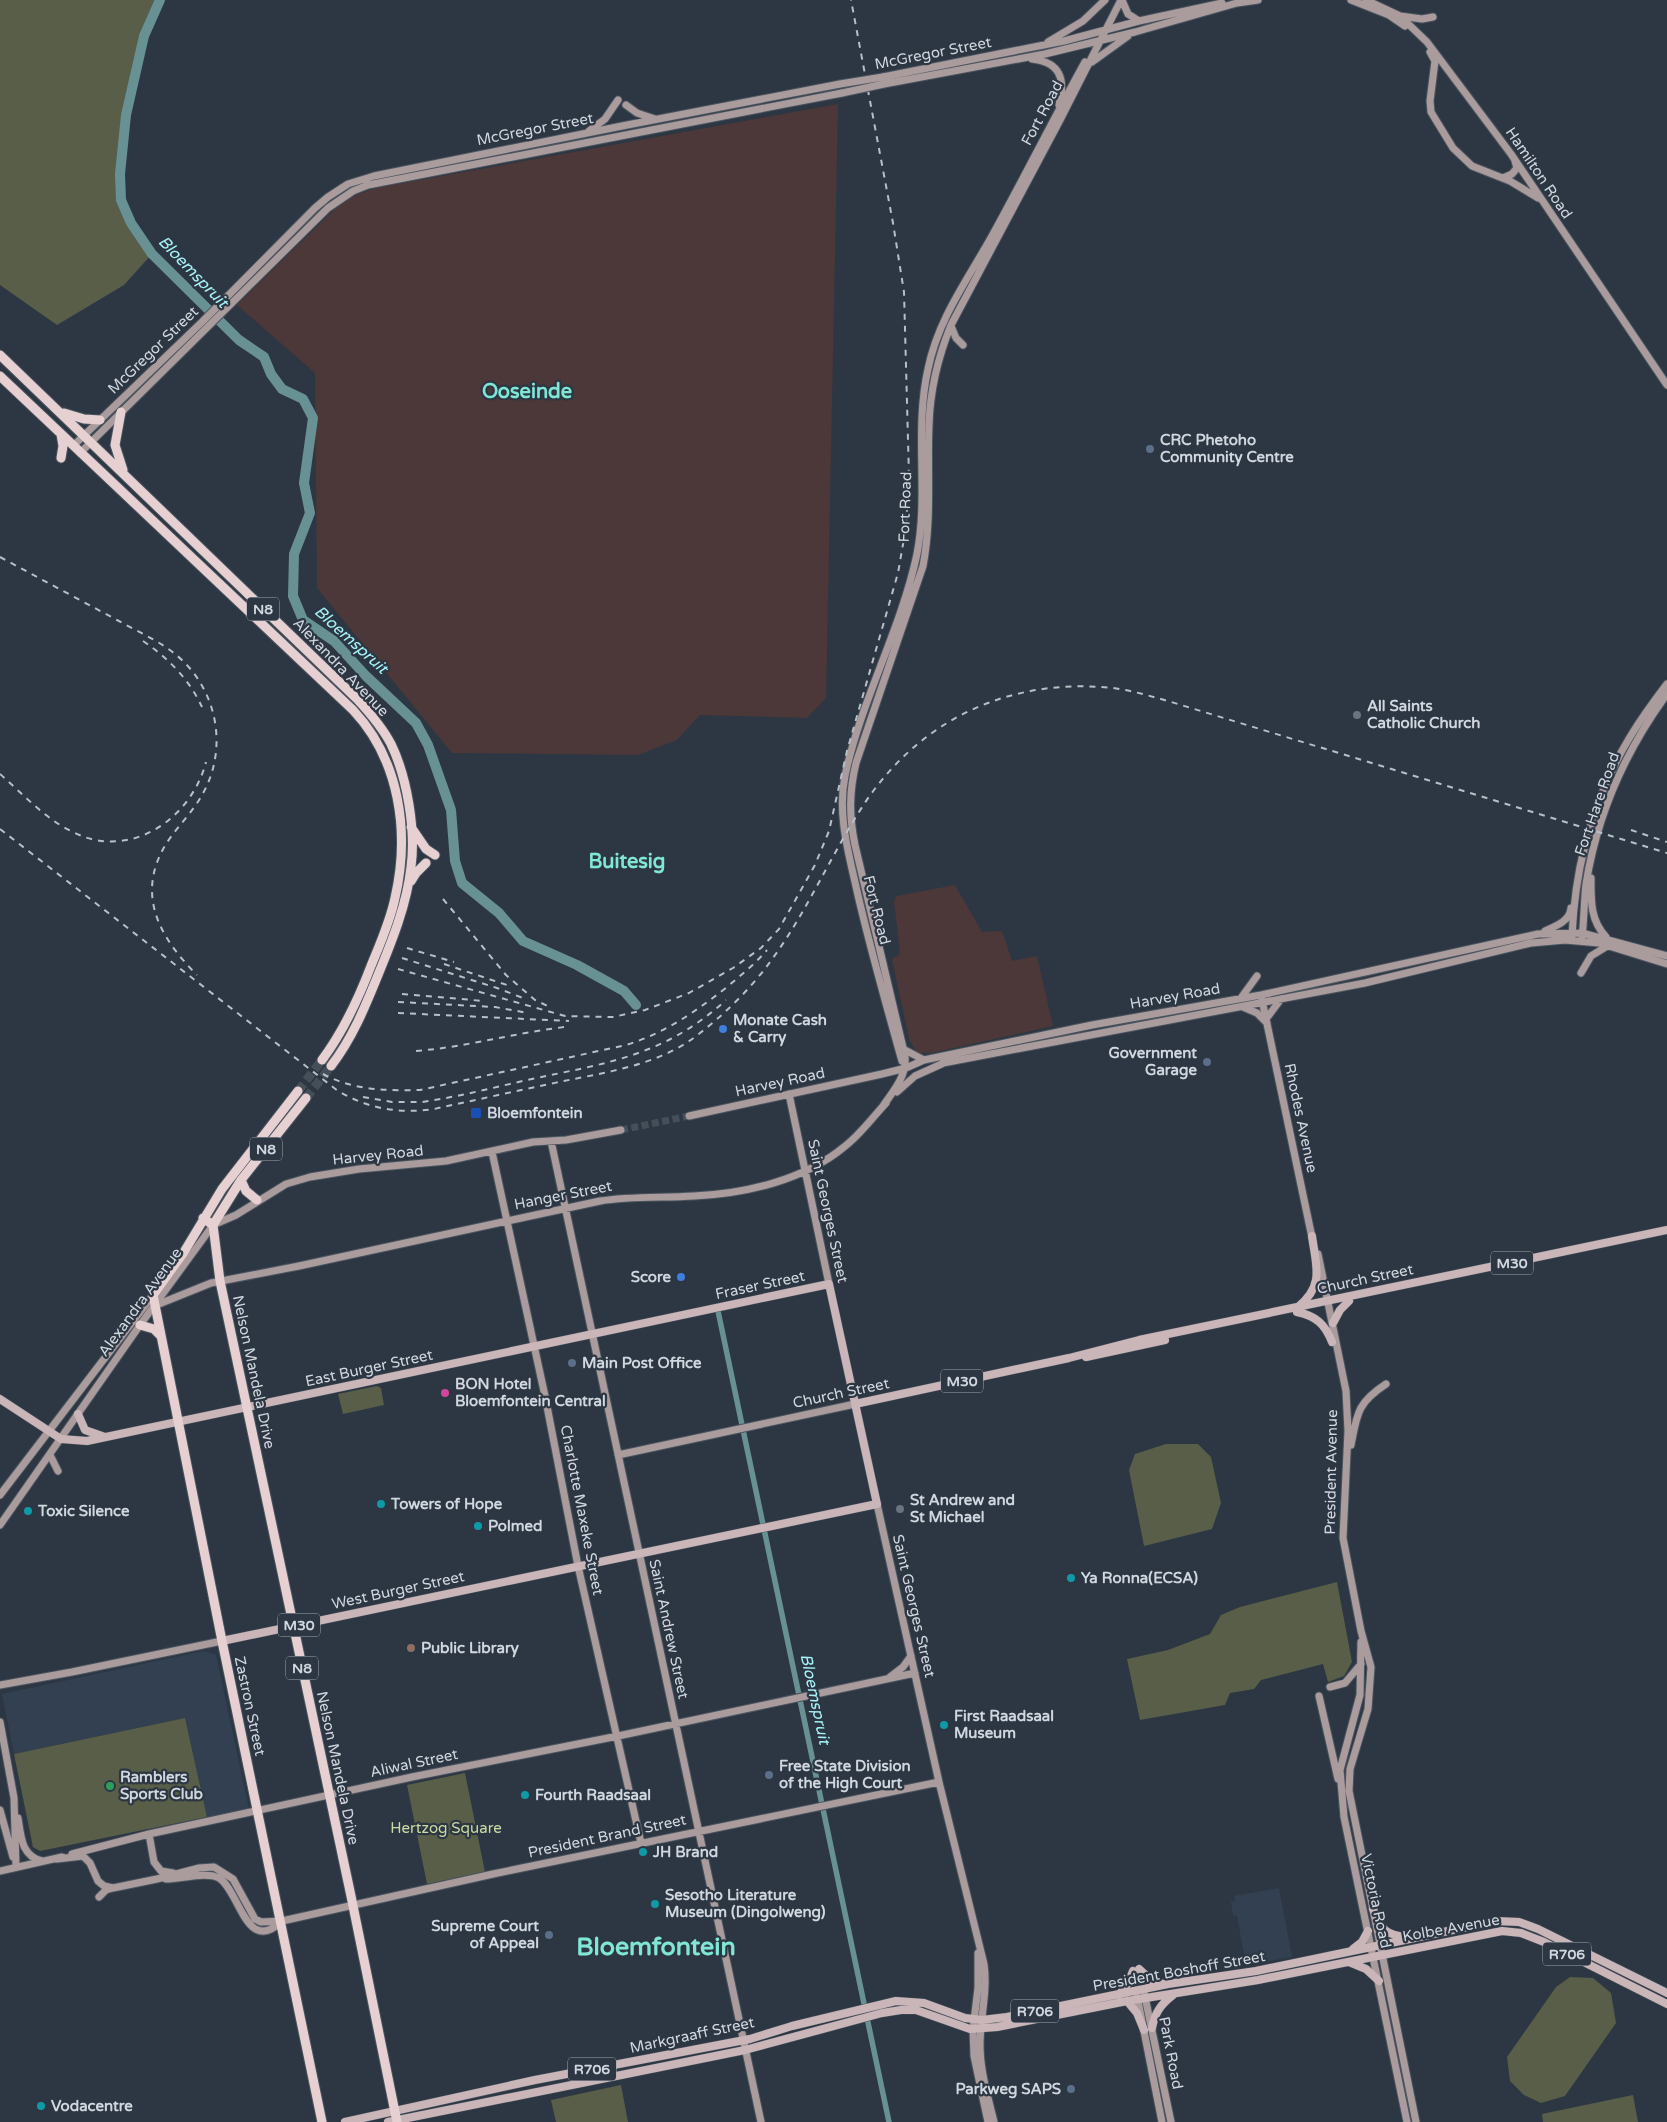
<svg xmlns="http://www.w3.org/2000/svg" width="1667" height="2122" viewBox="0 0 1667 2122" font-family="'Varela Round',sans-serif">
<rect width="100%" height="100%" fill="#2d3743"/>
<path fill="#324052" d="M204 1651 216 1655 249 1809 207 1817 185 1718 14 1754 2 1694Z
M1279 1888 1292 1957 1246 1965 1237 1916 1233 1915 1231 1902 1235 1901 1234 1896Z"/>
<path fill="#4c3739" d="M838 104 826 698 807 718 700 715 677 740 638 755 452 753 317 588 315 373 237 305 345 199 376 188Z
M955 885 982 932 1002 931 1012 961 1037 956 1053 1026 931 1053H917L909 1039 892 959 900 954 894 901 897 896Z"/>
<path fill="#585e48" d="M0 0H160L144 36 126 115 120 174 121 200 131 223 152 254 124 285 57 325 0 285Z
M377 1386 381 1388 384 1405 343 1414 338 1394Z
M1166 1444H1198L1211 1457 1221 1503 1212 1529 1144 1546 1129 1470 1135 1454Z
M1337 1582 1352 1662 1344 1676 1328 1682 1323 1664 1261 1680 1254 1689 1230 1693 1225 1705 1140 1720 1127 1659 1168 1650 1210 1634 1221 1615 1240 1607Z
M185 1718 207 1817 40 1851 33 1847 14 1754Z
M465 1773 485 1872 427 1884 407 1785Z
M1570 1977 1593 1978 1611 1993 1616 2023 1565 2096 1541 2103 1524 2095 1510 2081 1507 2057 1556 1987Z
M621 2085 628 2122H556L551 2100Z
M1633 2095 1638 2122H1543L1542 2114Z"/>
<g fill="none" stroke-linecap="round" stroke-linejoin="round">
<path stroke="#689194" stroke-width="5.5" d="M718 1311 889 2122"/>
<path stroke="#689194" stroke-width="10" d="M160 0 144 36 126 115 120 174 121 200 131 223 152 254 239 340 264 357 271 374 282 389 303 399 313 418 304 483 310 513 294 554 293 596 303 620 334 641 366 676 416 723 428 745 451 810 455 861 462 883 499 913 523 941 577 965 624 991 636 1005"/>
<path stroke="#454f5a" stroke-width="7" stroke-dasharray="7 3.5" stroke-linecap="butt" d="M621 1130 689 1116"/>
<path stroke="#454f5a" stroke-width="9" stroke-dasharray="9 4.5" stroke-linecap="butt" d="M298 1091 322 1060
M306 1098 331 1066"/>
<g stroke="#4a545f" stroke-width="9">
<path id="secondary" d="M1122 0 1128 14 1139 21
M1351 0 1389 15 1405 26
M1366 0 1400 16 1427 42 1511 154 1667 385
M1400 16 1422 19 1433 17
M1048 42 1083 21 1105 0
M1430 52 1435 61 1430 101 1431 112 1453 148 1472 166 1510 181 1538 198
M1032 59C1060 62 1066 79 1059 105
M1092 62 1128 36
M883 77 1064 41 1139 21 1222 3
M884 84 1045 54 1135 32 1237 3 1258 0
M626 105 637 113 655 119
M589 131 605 119 618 100
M1503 178 1512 174 1517 168 1515 161
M951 326 956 338 963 345
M73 446 203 321 315 208 328 197 348 184 374 176 622 126 840 84
M80 453 328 208 353 191 368 185 842 93
M1591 878C1591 900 1590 920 1606 937
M1545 931C1556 926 1570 921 1571 908
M1572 936C1575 866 1593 798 1630 737 1641 719 1654 701 1667 684
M1582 938C1584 920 1584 902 1586 884 1597 815 1626 750 1667 694
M1581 973 1591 956 1609 945
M1241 998 1257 976
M1262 1000 1313 1242
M1243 1007 1257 1013 1267 1023
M1266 1019 1281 999
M905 1050 924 1060
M902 1061C886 1004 870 948 857 891 849 854 837 815 845 776 861 700 901 630 917 554 929 493 914 431 928 369 938 319 968 279 992 236 1024 178 1053 120 1085 62
M943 1063 1365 983 1531 943 1565 940 1599 943 1667 964
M897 1092 915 1076 946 1062
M789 1094 829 1284
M883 1106C894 1090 907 1076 905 1056L855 845C849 816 849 792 856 763L923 566C932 519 927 472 929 425 930 390 938 357 951 325L1060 120 1121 0
M689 1116 882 1074 906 1068 924 1060 1092 1025 1261 995 1538 934 1582 933 1667 956
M551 1141 761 2122
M492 1152 545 1396 578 1566 641 1843
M1318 1254 1346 1391 1348 1431 1343 1538 1361 1631 1371 1667 1368 1709 1350 1769 1349 1791 1416 2122
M154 1306 211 1283 299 1266 600 1201C631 1196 663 1198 694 1196 745 1194 804 1180 844 1147 860 1135 872 1118 886 1103
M1351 1445C1357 1414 1357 1403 1386 1384
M50 1455 58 1471
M618 1455 855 1404
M0 1495 153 1295
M877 1504 939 1782 984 1964C988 1991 980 2018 980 2045 980 2071 988 2097 994 2122
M0 1525 140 1325 213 1225 236 1215 286 1184 310 1177 359 1169 446 1161 533 1142 566 1140 621 1130
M1361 1642 1360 1695 1340 1770 1344 1817 1407 2122
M890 1677 903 1667 911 1656
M0 1685 72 1672 222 1641
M1330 1687 1345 1683 1361 1664
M1319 1696 1338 1779
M0 1722 14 1798 16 1867
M0 1810 13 1857
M18 1818C21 1836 21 1856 42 1861
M149 1834 154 1862 161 1871 173 1873
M72 1854 149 1834 412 1777 618 1736 915 1673
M57 1859 83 1856 90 1863 98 1881 104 1886 113 1888 157 1879 199 1868 214 1867 233 1879 255 1919 261 1922 282 1921 493 1874 939 1782
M0 1871 62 1857
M166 1879C181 1879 207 1871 219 1878 240 1891 246 1956 282 1921
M99 1897 106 1890 113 1888
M978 1953V1988L973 2029 974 2056 988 2122
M1136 1991 1162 2122
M1144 1992 1171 2122"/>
</g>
<g stroke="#4a545f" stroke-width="9">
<path id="primary" d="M1298 1307C1325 1285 1316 1266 1312 1236
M1297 1312C1316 1316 1325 1324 1332 1342
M1333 1323 1340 1310 1349 1301
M1086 1357 1165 1340
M0 1399 61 1439 87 1441 829 1284 877 1504 222 1641
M855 1404 1069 1358 1139 1340 1667 1230
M78 1414 85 1430 105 1437
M1373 1909C1382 1929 1384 1935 1407 1937
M1353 1949 1362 1942 1368 1931
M1349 1962 1366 1969 1379 1981
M1139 1969 1153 1982 1164 1984
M1119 1995 1128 1983 1133 1971
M1127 2001 1137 2013 1144 2030
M1152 2028C1155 2013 1160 2005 1173 1995
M345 2122 535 2080 750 2039 792 2026 896 2001 924 2003 965 2018 982 2020 1007 2017 1168 1984 1256 1971 1496 1921 1519 1922 1538 1929 1667 1993
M388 2122 745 2050 882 2013 901 2010H916L970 2029 997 2027 1127 2001 1258 1980 1502 1931 1521 1933 1544 1942 1667 2004"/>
</g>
<g stroke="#4a545f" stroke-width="11">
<path id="highway" d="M0 355 357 699C370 713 382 727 391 744 407 777 416 830 411 867 407 904 392 941 378 975 365 1007 352 1039 331 1066
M0 376 353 710C400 760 410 833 395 898 390 922 380 944 371 966 358 1000 343 1032 322 1060
M121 412 115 445 123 470
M64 413 84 419 100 420
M61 434 63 446 61 458
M411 827 426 849 435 855
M411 881 416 873 426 863
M298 1091 222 1189 184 1252 153 1295 222 1641 322 2122
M241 1180 246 1191 257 1200
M203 1218 213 1225 220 1281 351 1896 397 2122
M213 1225 241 1180 306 1098
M140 1325 154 1329 161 1336"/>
</g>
<use href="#secondary" stroke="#aa9b9c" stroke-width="7"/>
<use href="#primary" stroke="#cab6b9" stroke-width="8"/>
<use href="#highway" stroke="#e7d0d2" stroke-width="9"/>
<path stroke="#b7bfc7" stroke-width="2" stroke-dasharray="6 6" stroke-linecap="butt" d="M0 557C39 578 78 599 117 620 140 633 165 643 184 662 219 697 227 752 202 795 192 813 177 827 166 844 135 895 160 938 197 975
M143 641C168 658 189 679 202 707
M0 774C22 793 44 818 71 831 128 862 191 820 206 762
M0 829 338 1091C369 1109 399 1114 434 1109 475 1100 517 1091 559 1082 607 1072 661 1065 700 1033 726 1013 751 988 770 962 805 915 828 861 859 812 912 726 1000 680 1101 687 1124 688 1146 695 1168 701L1667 853
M1631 830 1667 842
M443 899 506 975 535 1000 552 1008
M407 948 454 962
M402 958 497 988 523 998
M444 964 510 986
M398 969 565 1016 613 1017 645 1010 689 993 733 968 761 948 779 929 815 865 829 831 847 751 898 573 906 527 909 477 904 292 893 223 851 0
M402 994 484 1001
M398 1002 495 1007 528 1013
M398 1013 569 1021
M416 1051C466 1047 514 1033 565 1027
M323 1074C352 1090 387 1091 420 1090L626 1045C665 1033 695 1012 727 987 741 975 755 964 767 950
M363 1097 392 1102H422C457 1097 492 1088 527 1080 606 1063 663 1057 726 1000"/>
<g stroke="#4a545f" stroke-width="9" stroke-linecap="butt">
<path id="secondary-bridge" d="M840 84 883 77
M842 93 884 84"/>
</g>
<use href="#secondary-bridge" stroke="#aa9b9c" stroke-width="7"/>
</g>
<g fill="#5c6f8a" stroke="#2d3743" stroke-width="2">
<circle cx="1150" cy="449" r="5"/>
<circle cx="1207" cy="1062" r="5"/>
<circle cx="572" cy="1363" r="5"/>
<circle cx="769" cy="1775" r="5"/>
<circle cx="549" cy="1935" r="5"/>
<circle cx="1071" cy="2089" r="5"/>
</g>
<g fill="#6b7280" stroke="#2d3743" stroke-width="2">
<circle cx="1357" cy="715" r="5"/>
<circle cx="900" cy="1509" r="5"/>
</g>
<g fill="#3f7fe0" stroke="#2d3743" stroke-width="2">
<circle cx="723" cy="1029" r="5"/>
<circle cx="681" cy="1277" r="5"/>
</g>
<rect fill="#1a4fb4" stroke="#2d3743" stroke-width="2" x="470" y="1107" width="12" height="12" rx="2.5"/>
<circle fill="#d1479c" stroke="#2d3743" stroke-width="2" cx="445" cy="1393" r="5"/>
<g fill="#0f9aa8" stroke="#2d3743" stroke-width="2">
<circle cx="381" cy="1504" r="5"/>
<circle cx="28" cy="1511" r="5"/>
<circle cx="478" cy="1526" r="5"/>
<circle cx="1071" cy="1578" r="5"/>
<circle cx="944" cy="1725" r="5"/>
<circle cx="525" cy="1795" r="5"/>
<circle cx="643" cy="1852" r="5"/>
<circle cx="655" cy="1904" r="5"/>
<circle cx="41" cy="2106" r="5"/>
</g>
<circle fill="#8d6e63" stroke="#2d3743" stroke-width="2" cx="411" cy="1648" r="5"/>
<circle fill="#2e9e5b" stroke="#2d3743" stroke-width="2" cx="110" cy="1786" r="5"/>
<g text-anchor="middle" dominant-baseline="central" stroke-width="4.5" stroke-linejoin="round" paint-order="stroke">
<g fill="#2d3743" stroke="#9fa7b0" stroke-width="1">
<rect x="247" y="597.5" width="32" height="23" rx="4"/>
<rect x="250" y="1137.5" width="32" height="23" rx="4"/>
<rect x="1491" y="1251.5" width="42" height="23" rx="4"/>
<rect x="941" y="1369.5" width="42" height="23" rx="4"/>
<rect x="278" y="1613.5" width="42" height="23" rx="4"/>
<rect x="286" y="1656.5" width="32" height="23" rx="4"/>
<rect x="1543" y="1942.5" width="48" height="23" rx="4"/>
<rect x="1011" y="1999.5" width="48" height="23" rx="4"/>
<rect x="568" y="2057.5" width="48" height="23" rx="4"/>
</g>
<g font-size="14" font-weight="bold" fill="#d0d7df">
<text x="263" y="609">N8</text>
<text x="266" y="1149">N8</text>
<text x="1512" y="1263">M30</text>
<text x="962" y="1381">M30</text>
<text x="299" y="1625">M30</text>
<text x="302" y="1668">N8</text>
<text x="1567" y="1954">R706</text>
<text x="1035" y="2011">R706</text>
<text x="592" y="2069">R706</text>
</g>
<g font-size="15" fill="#d0d7df" stroke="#2d3743">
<text transform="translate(933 53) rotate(-11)">McGregor Street</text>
<text transform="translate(1042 113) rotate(-62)">Fort Road</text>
<text transform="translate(535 129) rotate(-11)">McGregor Street</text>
<text transform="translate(1539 173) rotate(56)">Hamilton Road</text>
<text transform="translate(153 350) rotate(-44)">McGregor Street</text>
<text transform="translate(905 507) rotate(-88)">Fort Road</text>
<text transform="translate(341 667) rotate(46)">Alexandra Avenue</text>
<text transform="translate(1597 804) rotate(-71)">Fort Hare Road</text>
<text transform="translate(877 910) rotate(76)">Fort Road</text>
<text transform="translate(1175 996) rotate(-10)">Harvey Road</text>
<text transform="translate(780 1082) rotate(-12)">Harvey Road</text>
<text transform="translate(1301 1118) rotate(78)">Rhodes Avenue</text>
<text transform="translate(378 1155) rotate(-6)">Harvey Road</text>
<text transform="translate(563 1195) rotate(-11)">Hanger Street</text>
<text transform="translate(828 1211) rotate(78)">Saint Georges Street</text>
<text transform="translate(1365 1279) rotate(-12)">Church Street</text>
<text transform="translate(760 1285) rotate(-12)">Fraser Street</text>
<text transform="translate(140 1302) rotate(-54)">Alexandra Avenue</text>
<text transform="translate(369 1368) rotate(-12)">East Burger Street</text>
<text transform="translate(254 1372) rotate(78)">Nelson Mandela Drive</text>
<text transform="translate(841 1393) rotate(-12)">Church Street</text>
<text transform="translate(1331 1472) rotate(-89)">President Avenue</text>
<text transform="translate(582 1510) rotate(79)">Charlotte Maxeke Street</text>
<text transform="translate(398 1590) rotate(-12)">West Burger Street</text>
<text transform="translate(914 1606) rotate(77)">Saint Georges Street</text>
<text transform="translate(669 1629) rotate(78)">Saint Andrew Street</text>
<text transform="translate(250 1706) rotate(78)">Zastron Street</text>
<text transform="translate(414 1763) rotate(-12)">Aliwal Street</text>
<text transform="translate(338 1768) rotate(78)">Nelson Mandela Drive</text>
<text transform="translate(607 1836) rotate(-12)">President Brand Street</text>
<text transform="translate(1376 1901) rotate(78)">Victoria Road</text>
<text transform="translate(1451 1928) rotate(-10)">Kolbe Avenue</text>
<text transform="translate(1179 1971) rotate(-10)">President Boshoff Street</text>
<text transform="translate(692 2035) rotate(-12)">Markgraaff Street</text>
<text transform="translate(1171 2053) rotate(79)">Park Road</text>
</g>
<g font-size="15" font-weight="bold" fill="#d0d7df" stroke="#2d3743" text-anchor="start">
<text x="1160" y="440">CRC Phetoho<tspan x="1160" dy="17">Community Centre</tspan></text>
<text x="1367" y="706">All Saints<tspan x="1367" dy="17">Catholic Church</tspan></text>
<text x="733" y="1020">Monate Cash<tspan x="733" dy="17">&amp; Carry</tspan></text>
<text x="1197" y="1053" text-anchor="end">Government<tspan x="1197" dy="17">Garage</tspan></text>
<text x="487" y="1113">Bloemfontein</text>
<text x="671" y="1277" text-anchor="end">Score</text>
<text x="582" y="1363">Main Post Office</text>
<text x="455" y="1384">BON Hotel<tspan x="455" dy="17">Bloemfontein Central</tspan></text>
<text x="910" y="1500">St Andrew and<tspan x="910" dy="17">St Michael</tspan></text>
<text x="391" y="1504">Towers of Hope</text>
<text x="38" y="1511">Toxic Silence</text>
<text x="488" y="1526">Polmed</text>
<text x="1081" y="1578">Ya Ronna(ECSA)</text>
<text x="421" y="1648">Public Library</text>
<text x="954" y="1716">First Raadsaal<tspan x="954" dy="17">Museum</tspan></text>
<text x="779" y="1766">Free State Division<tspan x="779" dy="17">of the High Court</tspan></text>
<text x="120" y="1777">Ramblers<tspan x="120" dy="17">Sports Club</tspan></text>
<text x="535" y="1795">Fourth Raadsaal</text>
<text x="653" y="1852">JH Brand</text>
<text x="665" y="1895">Sesotho Literature<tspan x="665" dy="17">Museum (Dingolweng)</tspan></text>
<text x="539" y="1926" text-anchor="end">Supreme Court<tspan x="539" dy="17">of Appeal</tspan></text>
<text x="1061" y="2089" text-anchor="end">Parkweg SAPS</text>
<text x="51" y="2106">Vodacentre</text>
</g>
<g font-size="15" fill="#cadba4" stroke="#2d3743">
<text x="446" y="1828">Hertzog Square</text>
</g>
<g font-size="16" font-style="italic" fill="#a6f2f8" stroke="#2d3743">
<text transform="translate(193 272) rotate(46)">Bloemspruit</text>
<text transform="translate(351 640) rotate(42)">Bloemspruit</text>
<text transform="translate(815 1699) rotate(78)">Bloemspruit</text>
</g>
<g font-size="20" font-weight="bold" fill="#80e7d6" stroke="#2d3743">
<text x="527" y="392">Ooseinde</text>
<text x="627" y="862">Buitesig</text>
</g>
<g font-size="25" font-weight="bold" fill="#80e7d6" stroke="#2d3743">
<text x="656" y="1947">Bloemfontein</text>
</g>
</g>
</svg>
